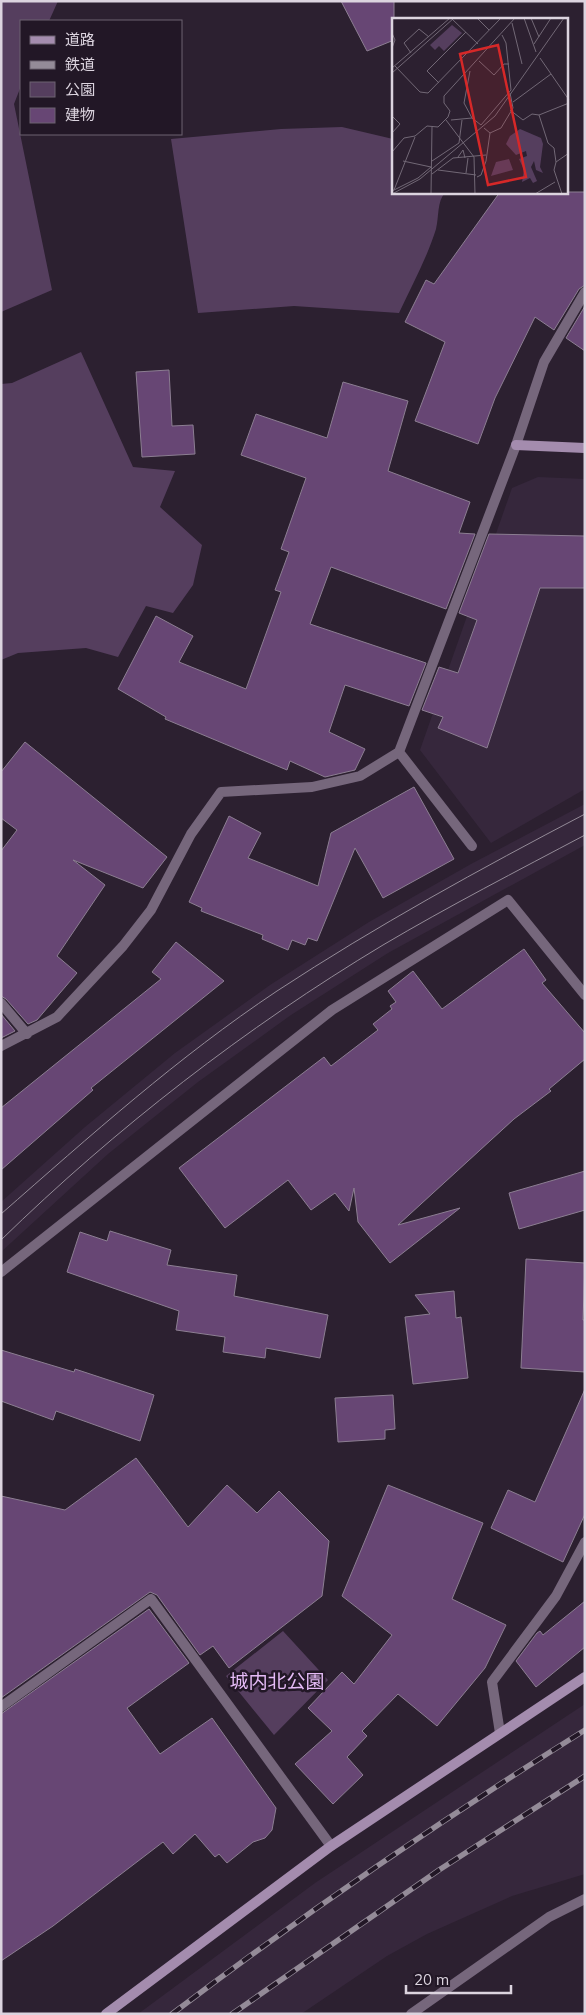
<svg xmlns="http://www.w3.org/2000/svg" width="586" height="2015" viewBox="0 0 586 2015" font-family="Mulish,'Noto Sans JP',sans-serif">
<rect width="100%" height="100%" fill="#2c2030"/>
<path fill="#36273c" d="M538 477 585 479V789L491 843 420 750 512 488Z
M585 804V845L388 953 291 1015 198 1082 108 1154 1 1252V1202L85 1127 175 1053 270 985 369 922 471 864Z
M585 1704V1874L512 1896 427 1934 387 1956 301 2014H138L315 1883Z"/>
<path fill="#553e5e" d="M1 1H58L49 21H21V86L14 104 52 290 1 312Z
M342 127 393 139 394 192 445 193C437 201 439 217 436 229 427 258 412 285 399 313L294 306 198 313 171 139 281 129Z
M81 352 133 467 175 471 160 507 202 545 193 585 173 613 146 606 118 657 86 648 18 653 1 660V384L12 383Z
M283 1631 328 1680 274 1735 226 1676Z"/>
<path fill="#674674" stroke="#8c7e92" d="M341 1H394V40L367 51Z
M500 192H585V285L579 289 554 330 535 317 495 398 478 444 415 421 445 342 405 322 426 280 434 284Z
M585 306V351L566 338Z
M169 370 172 426 193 425 195 454 142 457 136 372Z
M343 382 408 401 388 471 470 502 459 533 475 534 446 609 331 567 310 624 426 663 409 706 345 685 329 732 365 749 355 770 325 777 290 761 287 770 165 719 166 717 118 689 156 616 193 636 179 662 246 689 281 592 275 590 289 552 281 549 306 478 241 455 256 414 327 438Z
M489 534 585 536V588H540L487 748 438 728 443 717 422 710 439 667 458 673 477 620 459 613Z
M25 742 167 857 143 888 73 860 105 885 57 956 77 973 37 1020 28 1024 6 999 1 996V851L17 830 1 818V772Z
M414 787 454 859 383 898 355 848 317 941 308 938 305 945 292 940 288 950 262 939 263 935 201 911 202 908 189 902 229 816 261 833 248 858 318 886 331 833Z
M176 942 224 981 91 1088 93 1090 1 1170V1108L161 979 152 972Z
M524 949 546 980 542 983 585 1033V1059L549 1089 551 1091 514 1119 398 1225 460 1208 390 1263 358 1222 354 1188 349 1211 335 1193 311 1210 288 1180 225 1228 179 1168 324 1057 331 1066 378 1030 373 1024 392 1009 390 1006 396 1002 388 991 413 971 442 1009Z
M1 1014 15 1031 1 1038Z
M585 1171V1210L519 1229 509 1193Z
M110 1231 171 1250 167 1265 237 1275 234 1296 328 1315 320 1358 266 1348 265 1358 223 1352 225 1337 176 1330 179 1311 67 1272 80 1232 107 1241Z
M526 1259 585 1263 583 1320H585V1372L521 1368Z
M454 1291 456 1318 461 1317 468 1378 413 1384 405 1317 430 1314 415 1295Z
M1 1350 74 1372 75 1369 154 1395 140 1441 56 1411 53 1420 1 1401Z
M585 1389V1514L563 1562 491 1528 508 1490 535 1502Z
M393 1395 395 1429 385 1430V1439L338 1442 335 1398Z
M136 1458 188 1527 227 1485 257 1513 279 1491 329 1541 322 1596 229 1668 213 1646 200 1655 157 1595 150 1592 1 1698V1496L65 1510Z
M388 1485 483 1523 452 1599 506 1625 485 1668 437 1726 398 1694 362 1731 367 1736 347 1757 363 1775 333 1804 295 1764 332 1731 308 1708 342 1672 354 1684 392 1635 342 1596Z
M585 1601V1647L536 1687 516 1661 537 1633 540 1631 543 1635Z
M149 1609 189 1663 127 1708 160 1754 212 1718 276 1808 272 1830 265 1838 253 1842 227 1863 219 1854 215 1857 195 1834 173 1854 163 1842 53 1926 1 1961V1714Z"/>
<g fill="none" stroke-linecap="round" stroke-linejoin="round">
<path stroke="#76677c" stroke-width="10" d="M472 846 399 752 516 445 544 362 585 292
M1 1003 27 1034
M1 1046 57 1017 123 946 151 910 191 834 221 792 312 787 360 776 399 752
M1 1272 332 1010 508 900 585 995
M1 1707 151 1599 331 1846
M500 1733 492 1682 556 1596 585 1542
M411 2014 549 1917 585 1899"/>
<path stroke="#a48cae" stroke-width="10" d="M516 445 585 448
M106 2014 331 1846 585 1677"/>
<path stroke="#948b98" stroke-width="1" d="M1 1214C90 1136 178 1057 277 991 376 926 480 869 585 814
M1 1240C116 1128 245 1028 383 945 449 906 517 871 585 835"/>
<g stroke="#948b98" stroke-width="5.5">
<path id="rail" d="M172 2014C305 1913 443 1819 585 1730
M232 2014 439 1870 585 1776"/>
</g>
<use href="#rail" stroke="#221726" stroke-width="4" stroke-dasharray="11" stroke-linecap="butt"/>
</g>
<g text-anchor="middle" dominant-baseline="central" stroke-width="5" stroke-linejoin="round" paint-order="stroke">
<g font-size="19" fill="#e5bbf6" stroke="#221726">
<text x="277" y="1681">城内北公園</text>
</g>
</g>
<g transform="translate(392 18)">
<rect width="176" height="176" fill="#2c2030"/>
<path d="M60 7 70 15 52 33 47 28 43 32 38 27ZM128 111 149 120 151 126 148 149 151 155 144 152 142 143 139 149 145 163 141 165 138 160 130 164 132 152 127 141 135 138 134 133 124 137 114 126 118 118ZM117 141 121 152 99 158 104 144Z" fill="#553e5e"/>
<path fill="none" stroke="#726876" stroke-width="1" d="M85 0 97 12M132 0 144 34M139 0 147 19M60 1 86 26M120 5 130 46M0 15 3 22 0 30M142 26 159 0M19 35 12 25 27 11 37 19M148 40 177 82M87 43 102 57 112 46H117M3 48 28 74 36 75 109 0M0 50 58 0M78 53 72 85 80 100 89 107 119 72 114 25 110 17M0 55 62 0M47 65 35 53 74 14M121 84 159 56M118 92 131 102 140 96 147 97 156 125 162 130 164 144M147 97 177 85M0 98 8 106 0 115M54 102 82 139 83 176M59 102 80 100M98 115 109 110 121 90 118 75M0 134 12 120 23 118 35 108 46 109 56 99 58 93 52 85V78L123 0M66 139 71 132 73 140M11 143 39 149M40 143 67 125 70 102M46 152 84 157M74 155 76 140M40 156 61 140 94 137M85 159 89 157 94 143 98 115 92 110M2 172 23 119M0 173 26 160 39 149M0 176 28 161 103 98 172 0M39 176 40 109M143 176 163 164M170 176 162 152 164 144 177 135"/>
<path fill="#d62828" fill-opacity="0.15" stroke="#d62828" stroke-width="2.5" d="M106 27 134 159 96 167 68 36Z"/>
<rect width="176" height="176" fill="none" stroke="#dcd4df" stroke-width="2.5"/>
</g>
<rect width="586" height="2015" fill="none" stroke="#dcd4df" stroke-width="5"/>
<rect x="20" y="20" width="162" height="115" fill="#221726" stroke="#6c6370"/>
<rect x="30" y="36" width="25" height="8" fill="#a48cae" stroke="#6c6370"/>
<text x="65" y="45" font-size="15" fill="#dcd4df">道路</text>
<rect x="30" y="61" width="25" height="8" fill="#948b98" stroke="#6c6370"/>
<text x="65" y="70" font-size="15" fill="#dcd4df">鉄道</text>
<rect x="30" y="82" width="25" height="15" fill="#553e5e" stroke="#6c6370"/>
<text x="65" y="95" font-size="15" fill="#dcd4df">公園</text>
<rect x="30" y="108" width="25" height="15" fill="#674674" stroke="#6c6370"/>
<text x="65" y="120" font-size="15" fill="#dcd4df">建物</text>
<path d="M406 1985v8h105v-8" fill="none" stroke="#dcd4df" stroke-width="2.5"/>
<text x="414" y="1985" font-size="15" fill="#dcd4df" stroke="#221726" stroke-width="4" paint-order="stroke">20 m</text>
</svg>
